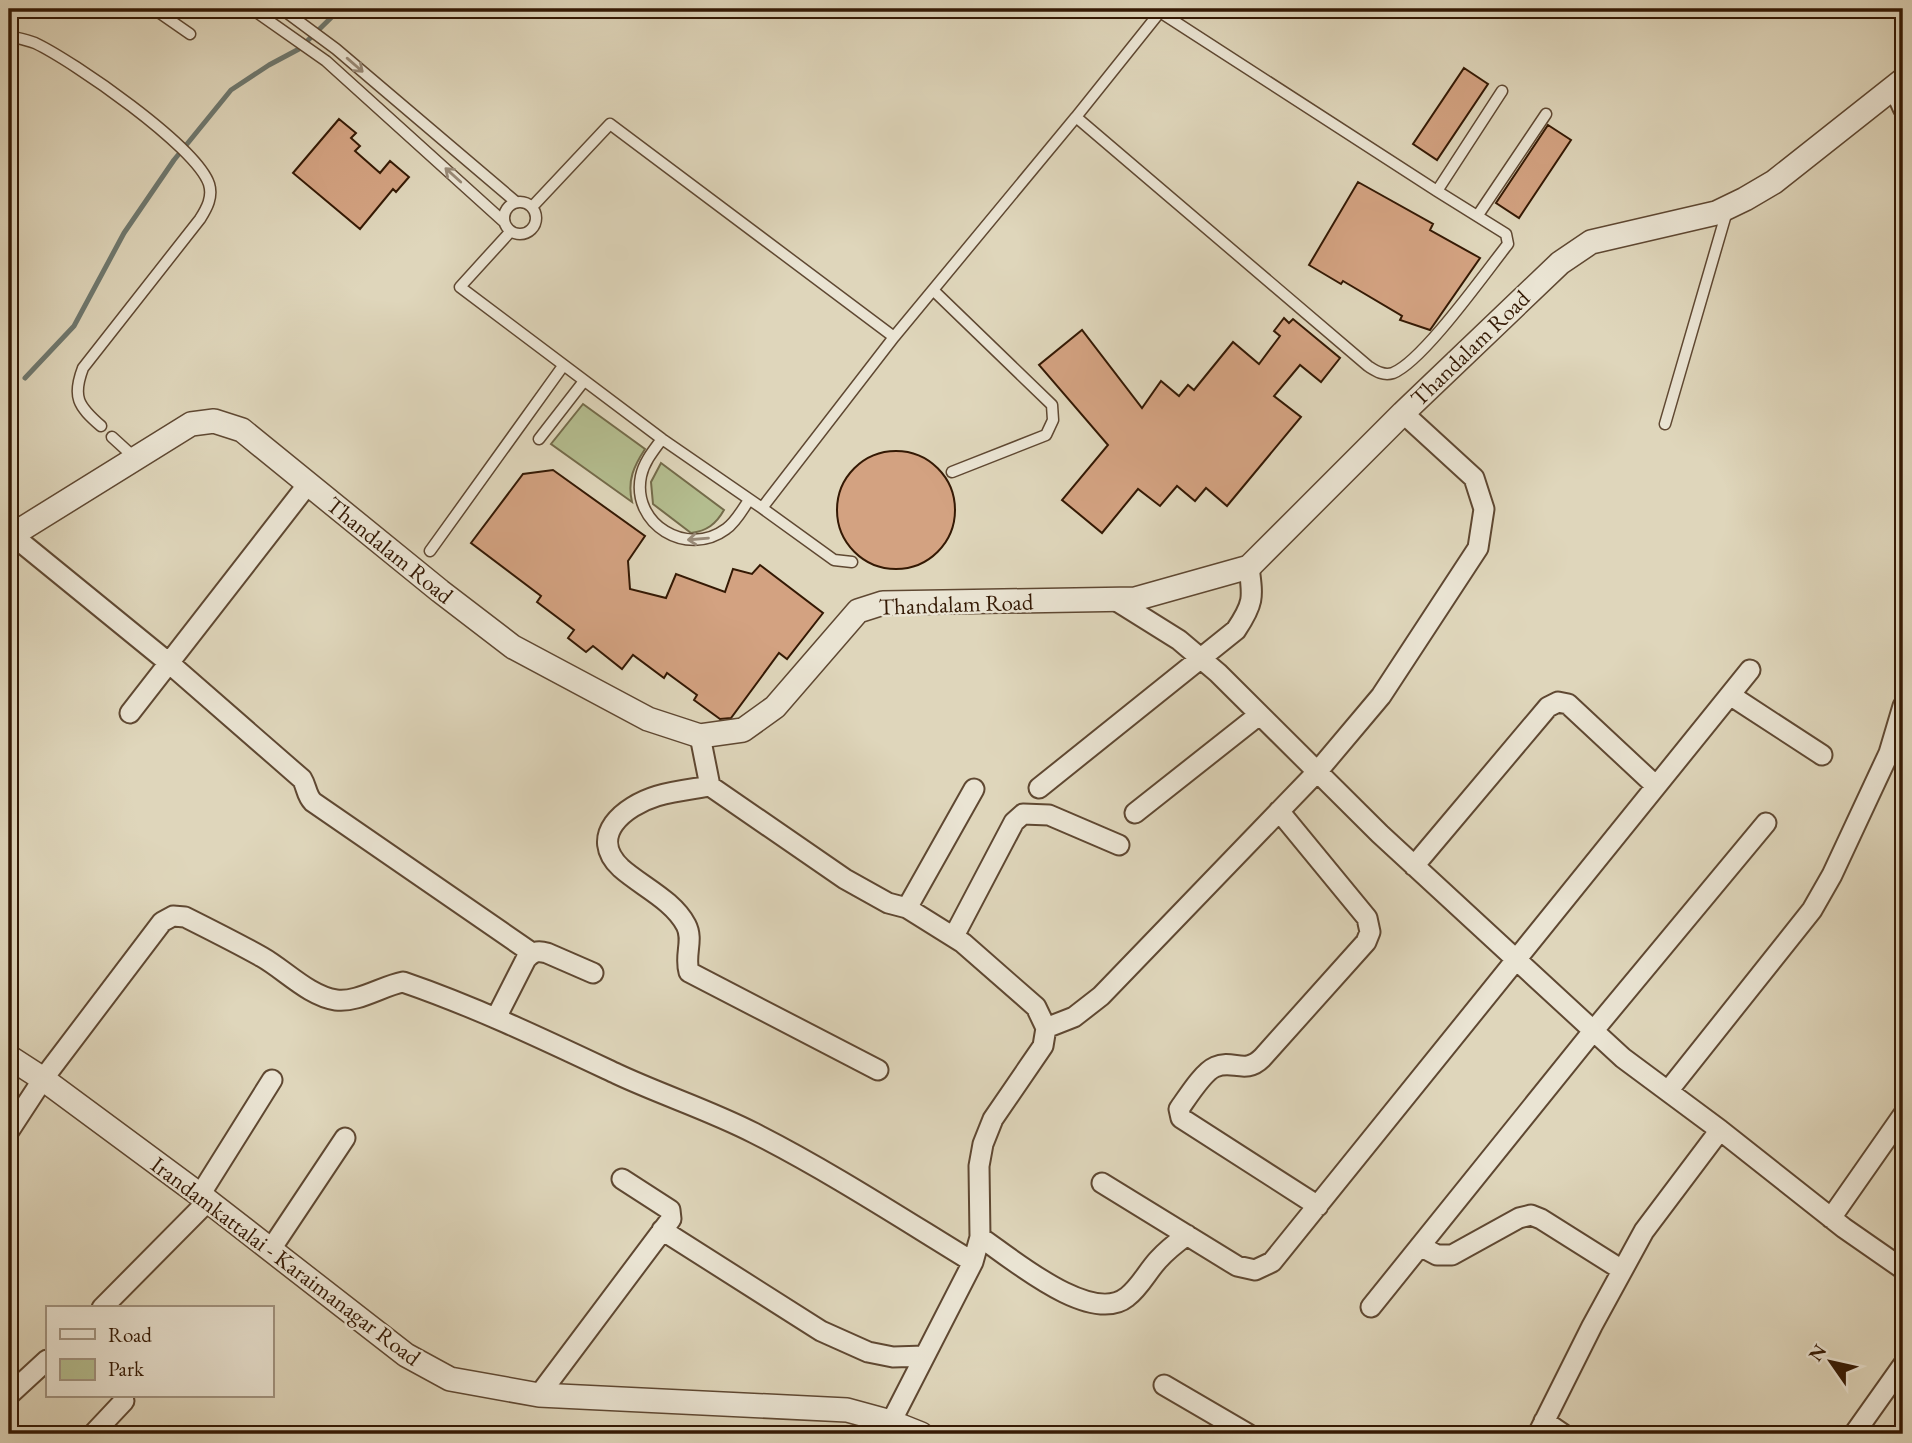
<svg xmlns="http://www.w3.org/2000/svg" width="1912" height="1443" viewBox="0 0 1912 1443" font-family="'EB Garamond',serif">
<rect width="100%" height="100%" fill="#dfd6bb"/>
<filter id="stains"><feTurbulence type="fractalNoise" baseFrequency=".00286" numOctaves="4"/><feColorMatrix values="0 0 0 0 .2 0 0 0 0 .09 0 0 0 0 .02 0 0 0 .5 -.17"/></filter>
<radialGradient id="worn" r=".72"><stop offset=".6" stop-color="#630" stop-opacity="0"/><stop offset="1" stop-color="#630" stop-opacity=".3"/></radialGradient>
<path fill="#b4bd8f" stroke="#746b4a" stroke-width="2" d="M583 404 645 449C634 466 627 480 632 502L551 444Z
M661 463 724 510C716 524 707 531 691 533L653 504 651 482Z"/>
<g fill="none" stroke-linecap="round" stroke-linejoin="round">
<path stroke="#6e786f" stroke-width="5" d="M25 378 74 326 124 233 174 160 231 90 269 65 299 49 340 9"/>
</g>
<path fill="#d3a281" stroke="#341904" stroke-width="2" d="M1464 68 1488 84 1437 160 1413 144Z
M339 119 356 133 351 138 360 146 355 151 380 173 390 161 409 177 396 192 393 189 360 229 293 173Z
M1548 125 1571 140 1519 218 1496 203Z
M1358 182 1433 224 1430 230 1480 258 1430 330 1400 320 1402 316 1343 281 1341 284 1309 265Z
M1284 318 1289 323 1293 319 1340 358 1321 382 1300 365 1274 396 1301 417 1227 506 1206 488 1195 501 1177 486 1160 506 1138 489 1102 533 1062 500 1108 445 1039 365 1082 330 1142 408 1161 381 1179 396 1188 385 1194 390 1233 342 1259 364 1280 336 1274 331Z
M837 510a59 59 0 1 1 118 0a59 59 0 1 1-118 0Z
M553 470 645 536 628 561 630 589 666 598 676 574 725 592 733 569 752 574 760 565 823 613 787 659 779 653 731 718 720 719 694 700 697 695 667 673 664 678 633 655 622 669 593 646 586 652 568 638 574 630 537 602 541 596 471 543 523 474Z"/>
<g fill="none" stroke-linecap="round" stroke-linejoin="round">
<g stroke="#5f4832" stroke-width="13">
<path id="service" d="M154 9 190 34
M252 9 326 61 503 221
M282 9 336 49 516 202
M9 36C17 38 27 40 35 43 73 61 196 146 209 184 213 197 207 208 200 219L83 368C72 397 78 406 101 426
M1437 191 1502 91
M504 218a16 16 0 1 1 32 0a16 16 0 1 1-32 0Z
M1478 215 1546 114
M510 232 460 287 662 439 762 508 894 337 610 124 532 207
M933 290 1052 405 1053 420 1046 435 952 472
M894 337 1076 117 1368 366C1376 371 1383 376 1393 373 1423 361 1485 273 1508 244L1506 234 1437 191 1160 12 1076 117
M1665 424 1727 211
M112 437 135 458
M539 439 584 381
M662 439C653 451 644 462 641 476 631 524 687 558 726 529 736 522 742 510 749 500
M762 508 834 560 852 562
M430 551 563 366"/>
</g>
<g stroke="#5f4832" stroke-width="23">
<path id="minor" d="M1894 88 1903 108
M12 535 169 663 302 779C307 787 306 795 313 802L532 953
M1115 600 1179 640 1218 673 1380 834 1623 1058 1720 1130 1844 1228 1903 1269
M1730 695 1822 755
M130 713 308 484
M700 736 710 786
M1039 788 1236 630C1254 603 1253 598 1249 567
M1279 811 1367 918 1370 932 1366 942 1262 1058C1245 1075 1233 1059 1215 1067 1203 1072 1187 1098 1179 1109L1181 1118 1318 1206
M1135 813 1259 715
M1414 866 1548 707 1558 702 1568 704 1656 786
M954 936 1014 822 1023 814 1049 815 1119 845
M496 1018 526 959C533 952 537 950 547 953L593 973
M1046 1028 1074 1017 1101 996 1317 772 1381 696 1478 548 1484 509 1474 478 1403 413
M878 1070 689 972C684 955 694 940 686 925 673 900 641 886 621 868 587 836 624 806 657 796 674 791 693 789 710 786L845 879 888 903 907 908 974 789
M1668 1091 1812 910 1832 875 1889 753 1903 706
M9 1131 43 1079 162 922 173 916 185 917C211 930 237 943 262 957 285 970 309 996 336 1000 357 1003 382 986 403 982 476 1007 547 1041 617 1074 662 1095 709 1110 754 1133 829 1171 901 1218 973 1262
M1102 1183 1237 1266 1255 1270 1272 1262 1750 670
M200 1195 272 1080
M1831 1218 1903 1115
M662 1230 821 1331 868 1352 893 1357 925 1356
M980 1237C1011 1258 1091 1326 1127 1297 1140 1287 1147 1272 1158 1260 1167 1250 1176 1243 1187 1235
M1420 1246 1437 1255H1452L1519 1218 1531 1215 1541 1219 1622 1270
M271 1249 345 1138
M1371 1307 1594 1030 1766 823
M102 1308 208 1201
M1164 1385 1248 1434
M9 1395 47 1360
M539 1395 671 1219 670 1210 622 1179
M1544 1421 1563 1434
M891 1422 973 1262 980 1237 979 1166 983 1144 993 1119 1043 1046 1046 1028 1036 1007 963 943 907 908
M93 1434 124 1401
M1538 1434 1592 1326 1644 1231 1720 1130
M1854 1434 1903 1365"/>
</g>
<g stroke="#5f4832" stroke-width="26">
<path id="tertiary" d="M9 537 191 424 214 421 242 430 440 591 513 647 648 719 700 736 743 730 775 707 858 611 883 603 1135 599 1249 567 1403 413 1560 263 1591 242 1716 213 1745 199 1774 182 1903 80
M9 1057 43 1079 208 1201 406 1355 450 1379 539 1395 847 1410 891 1422 921 1434"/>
</g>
<use href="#service" stroke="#eae4d3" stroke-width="10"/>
<use href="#minor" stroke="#eae4d3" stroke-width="19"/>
<use href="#tertiary" stroke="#eae4d3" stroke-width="23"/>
</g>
<defs><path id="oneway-shaft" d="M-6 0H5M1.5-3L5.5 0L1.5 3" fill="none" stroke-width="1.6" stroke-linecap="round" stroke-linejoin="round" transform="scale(1.75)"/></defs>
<g stroke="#988976">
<use href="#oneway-shaft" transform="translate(355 65) rotate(41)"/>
<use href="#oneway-shaft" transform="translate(453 175) rotate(-138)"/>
<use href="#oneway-shaft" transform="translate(698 539) rotate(175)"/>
</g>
<g text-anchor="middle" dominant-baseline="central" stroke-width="5" stroke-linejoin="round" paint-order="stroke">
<g font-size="23" fill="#341904" stroke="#eae4d3">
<text transform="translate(1470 348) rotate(-44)">Thandalam Road</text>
<text transform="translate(390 550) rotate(39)">Thandalam Road</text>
<text transform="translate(956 604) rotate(-2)">Thandalam Road</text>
<text transform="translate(286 1261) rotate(37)">Irandamkattalai - Karaimanagar Road</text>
</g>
</g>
<rect width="1912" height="1443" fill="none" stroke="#dfd6bb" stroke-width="35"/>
<rect x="10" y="10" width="1891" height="1422" fill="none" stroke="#341904" stroke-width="3.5"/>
<rect x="18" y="18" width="1877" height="1408" fill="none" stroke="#341904" stroke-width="2"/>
<rect x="46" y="1306" width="228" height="91" fill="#eae4d3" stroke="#a19380" stroke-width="2"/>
<rect x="60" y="1329" width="35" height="10" fill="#eae4d3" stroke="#a19380" stroke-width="2"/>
<text x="108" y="1342" font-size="21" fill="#341904">Road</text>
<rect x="60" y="1359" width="35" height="21" fill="#b4bd8f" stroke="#a19380" stroke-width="2"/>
<text x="108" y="1376" font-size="21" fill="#341904">Park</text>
<g transform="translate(1831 1362) rotate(304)" stroke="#eae4d3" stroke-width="5" paint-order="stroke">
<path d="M0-5L12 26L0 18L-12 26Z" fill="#341904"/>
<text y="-10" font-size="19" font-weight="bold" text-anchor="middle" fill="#341904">N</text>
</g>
<rect width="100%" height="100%" filter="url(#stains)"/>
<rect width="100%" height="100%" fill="url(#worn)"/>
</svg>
